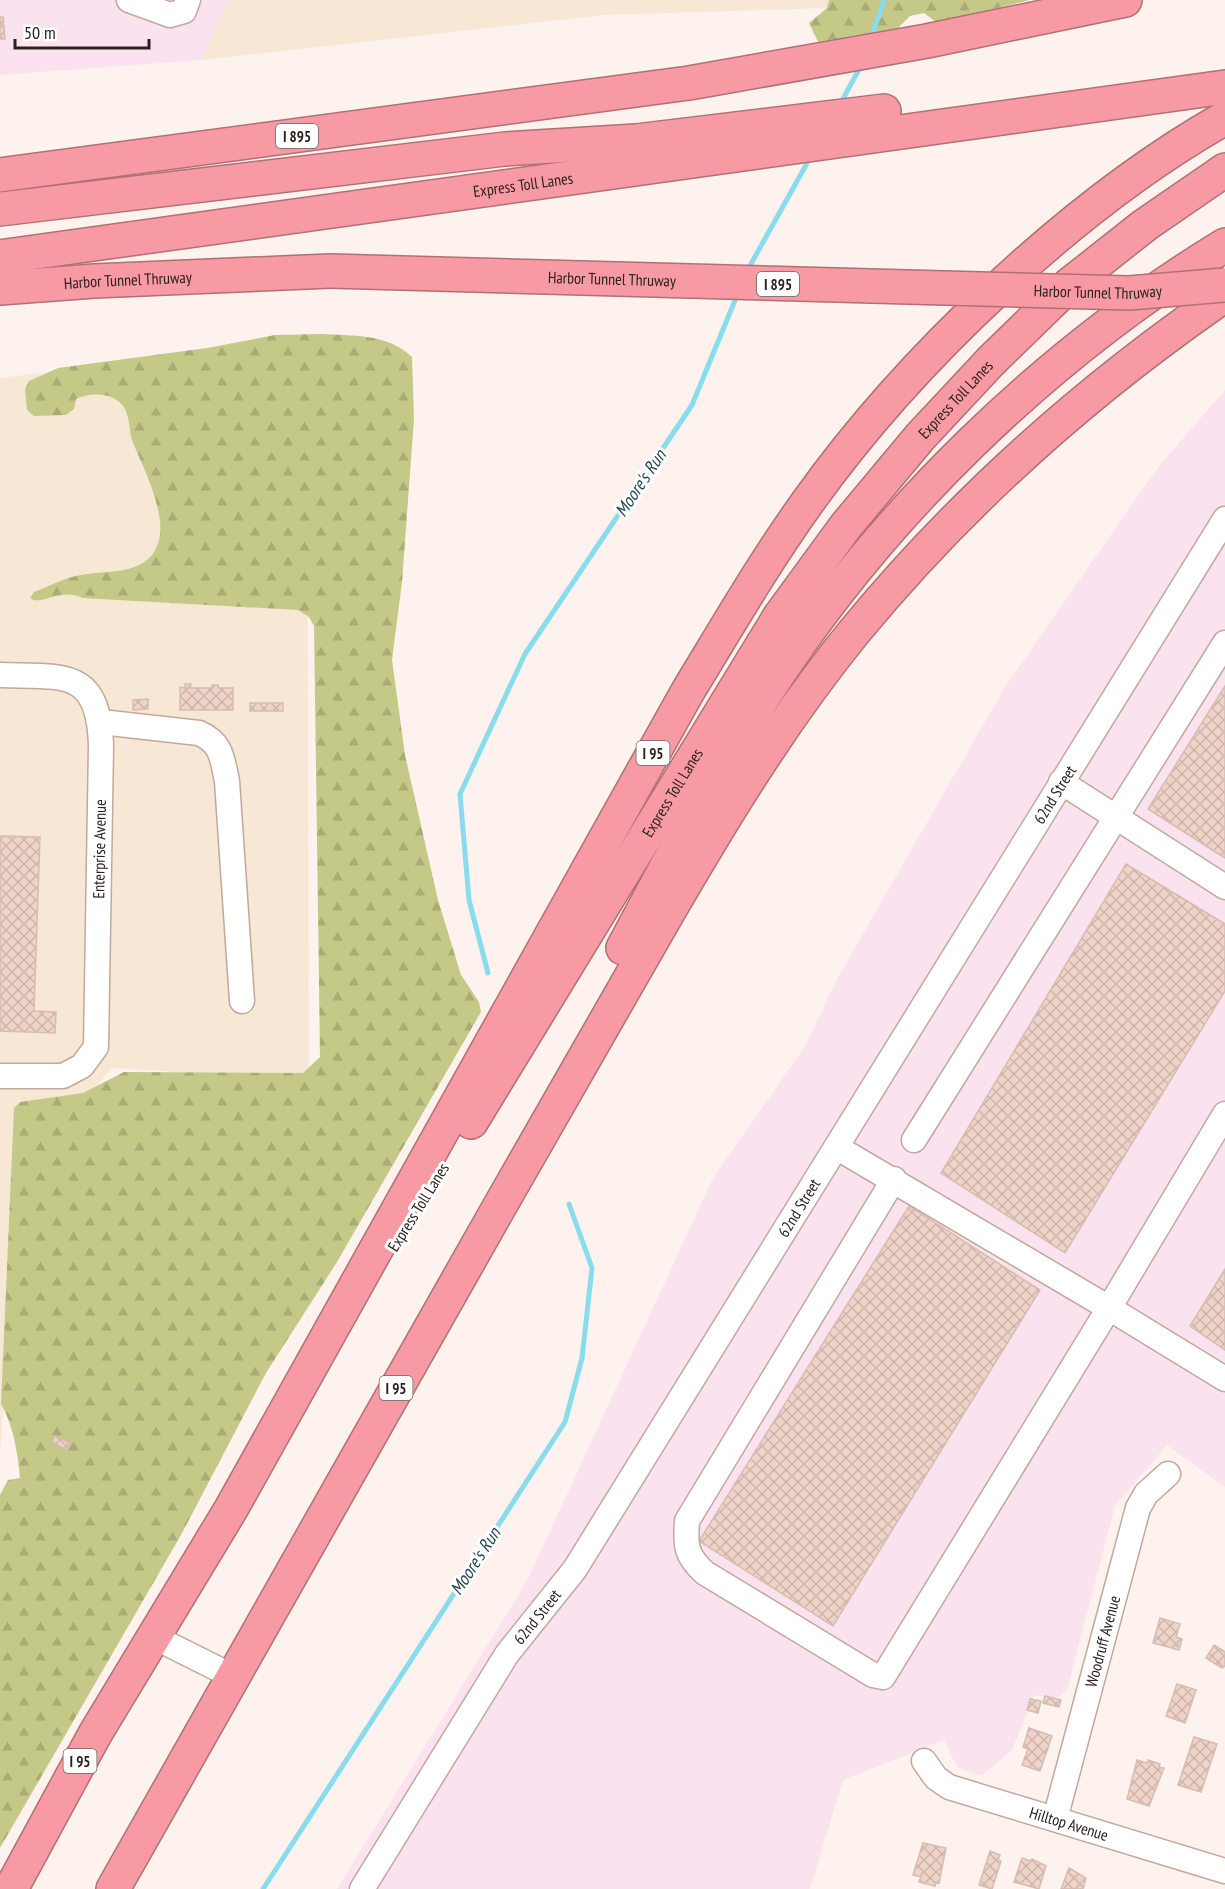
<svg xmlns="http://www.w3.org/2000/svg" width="1225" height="1889" viewBox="0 0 1225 1889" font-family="'PT Sans Narrow',sans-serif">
<defs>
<pattern id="forest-firs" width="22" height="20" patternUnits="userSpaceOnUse" patternTransform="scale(1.5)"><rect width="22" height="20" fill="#c5c988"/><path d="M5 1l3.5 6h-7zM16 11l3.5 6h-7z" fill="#a9ac75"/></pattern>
<pattern id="building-cross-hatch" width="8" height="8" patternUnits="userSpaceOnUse" patternTransform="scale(1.5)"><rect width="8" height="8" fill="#efd3c8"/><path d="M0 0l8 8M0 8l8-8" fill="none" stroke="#cdb5ab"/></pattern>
</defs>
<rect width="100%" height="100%" fill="#fdf2ed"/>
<path fill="#fae3ef" d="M0 0H228L202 60 0 75Z
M1225 390V1487L1167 1445 1115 1506 1067 1690 1056 1699 1034 1695 1012 1750 981 1776 957 1767 944 1740 843 1780 810 1889H337L527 1581 713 1178 804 1048 837 979 1005 687 1158 467Z"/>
<path fill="#f6e8d5" d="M228 0H829L827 8 604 15 202 60Z
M307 341 309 1080 113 1068 86 1096 23 1107 0 1455V378Z"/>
<path fill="url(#forest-firs)" d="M829 0H1030L937 23 924 13 910 16 898 28 818 42 809 23 827 8Z
M320 334C353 336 387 333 412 357L414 419 402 582 392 660 405 755 438 900 461 975 479 1002 481 1012 337 1262 266 1373 181 1535 0 1848V1495L8 1480 20 1478C18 1454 13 1424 1 1404L14 1108 20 1102 83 1093 124 1072 303 1073 320 1057 314 626 309 617 298 610 82 598C59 587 41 607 30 598L34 592C48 587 62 579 76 576 96 571 121 574 139 565 185 542 144 472 132 440 129 431 130 418 125 409 115 392 91 392 76 399L74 409 66 415 34 416 27 410 25 389 29 381 58 368 207 348 275 335Z"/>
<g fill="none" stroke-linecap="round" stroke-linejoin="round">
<path stroke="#88dced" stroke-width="5" d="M871 38 884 0
M839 106 862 64
M747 271 811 156
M488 973 469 900 460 794 525 654 692 405 738 293
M263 1889 565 1422 582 1358 592 1268 569 1204"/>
</g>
<path fill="url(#building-cross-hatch)" stroke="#d7bcb1" stroke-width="1.5" d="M0 17H3L5 39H0Z
M185 684H191L190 688H212V685H218V688H233V710H180V687L185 688Z
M1225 686V858L1148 809Z
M148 699V709L133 710V700Z
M250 703H283V711H250Z
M0 836 40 837 34 1011 56 1012 55 1033 0 1031Z
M1126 864 1225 924V991L1065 1253 941 1173Z
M909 1206 1040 1290 833 1626 699 1541Z
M1225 1269V1350L1190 1326Z
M55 1436 70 1443 67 1450 52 1442Z
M1160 1618 1180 1624 1176 1637 1182 1639 1179 1650 1153 1643Z
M1214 1645 1225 1652V1666L1222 1668 1206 1658Z
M1177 1684 1196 1690 1185 1723 1166 1716Z
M1045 1696 1061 1700 1059 1707 1043 1703Z
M1030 1699 1041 1701 1038 1713 1027 1710Z
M1029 1728 1052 1736 1040 1771 1022 1765 1028 1749 1023 1747Z
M1194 1737 1217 1744 1201 1792 1178 1785Z
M1137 1760 1147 1763 1148 1760 1160 1764 1159 1767 1164 1768 1149 1806 1127 1799Z
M923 1843 946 1848 939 1883 936 1882 935 1886 919 1882 921 1877 913 1875Z
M990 1851 1000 1855 998 1860 1001 1861 992 1889 979 1885Z
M1022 1858 1031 1861 1032 1859 1046 1866 1039 1889 1014 1882Z
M1069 1868 1086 1878 1083 1889H1061Z"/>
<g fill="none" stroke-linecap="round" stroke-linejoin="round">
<g stroke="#c2a89d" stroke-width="27">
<g id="minor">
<path d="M129 0 170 15 184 11 188 0"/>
<path d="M0 675C64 677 99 668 101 746L96 1047 82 1066 63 1076H0"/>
<path d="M101 722 199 733C222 743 222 758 227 781L242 1001"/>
<path d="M1061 782 1225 887"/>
<path d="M1225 1114 1109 1308 1225 1379"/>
<path d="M914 1140 1225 643"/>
<path d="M836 1147 1109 1308 883 1677 873 1675 705 1573C686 1556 685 1546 687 1521L894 1179"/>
<path d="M154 1637 232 1676"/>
<path id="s1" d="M924 1761 936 1778 949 1787 1225 1871"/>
<path id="s2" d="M1055 1819 1138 1508 1146 1494 1168 1474"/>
<path id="s3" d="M362 1889 507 1654 575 1569 1225 519"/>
</g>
</g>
<g stroke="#b07075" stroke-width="36">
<g id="highway">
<path d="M0 175 689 83 927 41 1125 0"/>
<path d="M0 209 505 149 636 141 884 111"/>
<path id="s4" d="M0 257 1225 87"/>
<path id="s5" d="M0 288 94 281 330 271"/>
<path d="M623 948C669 862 714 775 766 693 880 515 1045 355 1225 245"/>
<path id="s6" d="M471 1122 780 616 845 527 920 437 991 361 1069 285 1145 225 1225 170"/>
<path d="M11 1889 95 1734 231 1509 688 691C727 627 764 563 807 503 908 361 1073 204 1225 118"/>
<path d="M113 1889C240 1662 368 1436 497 1211 551 1117 605 1022 659 928 718 826 779 724 854 632 961 502 1087 390 1225 295"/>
</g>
</g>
<use href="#minor" stroke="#fff" stroke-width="24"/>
<use href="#highway" stroke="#f89aa4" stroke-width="33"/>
<g stroke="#b07075" stroke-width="36" stroke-linecap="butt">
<g id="highway-bridge">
<path id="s7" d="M330 271 1129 293 1225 285"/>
</g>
</g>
<use href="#highway-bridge" stroke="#f89aa4" stroke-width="33"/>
</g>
<g text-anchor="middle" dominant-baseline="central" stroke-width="6" stroke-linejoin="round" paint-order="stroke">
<g fill="#fff" stroke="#6b6461" stroke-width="1.5">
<rect x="276" y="124" width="42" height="24" rx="4.5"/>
<rect x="757" y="272" width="42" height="24" rx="4.5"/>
<rect x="636.5" y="741" width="33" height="24" rx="4.5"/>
<rect x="379.5" y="1376" width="33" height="24" rx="4.5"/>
<rect x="63.5" y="1749" width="33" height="24" rx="4.5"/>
</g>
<g font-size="15" font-weight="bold" fill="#2b211d">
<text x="297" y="136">I 895</text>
<text x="778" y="284">I 895</text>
<text x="653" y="753">I 95</text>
<text x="396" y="1388">I 95</text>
<text x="80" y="1761">I 95</text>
</g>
<g font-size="16" fill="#2b211d" stroke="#fff">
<text stroke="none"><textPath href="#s4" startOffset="528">Express Toll Lanes</textPath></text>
<text stroke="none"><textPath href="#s7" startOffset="282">Harbor Tunnel Thruway</textPath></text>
<text stroke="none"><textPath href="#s5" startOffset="128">Harbor Tunnel Thruway</textPath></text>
<text stroke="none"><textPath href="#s7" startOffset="768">Harbor Tunnel Thruway</textPath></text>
<text stroke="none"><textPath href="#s6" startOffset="872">Express Toll Lanes</textPath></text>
<text stroke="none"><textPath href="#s6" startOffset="386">Express Toll Lanes</textPath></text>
<text stroke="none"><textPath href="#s3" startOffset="1296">62nd Street</textPath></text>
<text transform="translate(99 849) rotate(-89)">Enterprise Avenue</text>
<text transform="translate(418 1207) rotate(-58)">Express Toll Lanes</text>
<text stroke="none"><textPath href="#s3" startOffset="810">62nd Street</textPath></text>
<text stroke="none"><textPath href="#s3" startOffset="324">62nd Street</textPath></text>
<text stroke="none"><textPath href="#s2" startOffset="184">Woodruff Avenue</textPath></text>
<text stroke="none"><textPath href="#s1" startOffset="162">Hilltop Avenue</textPath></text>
</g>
<g font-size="18" font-style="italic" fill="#1f464e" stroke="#fff">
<text transform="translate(640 483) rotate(-56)">Moore's Run</text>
<text transform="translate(475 1561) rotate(-57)">Moore's Run</text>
</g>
</g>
<path d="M15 39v9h134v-9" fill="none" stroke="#2b211d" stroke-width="3"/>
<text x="24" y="39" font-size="18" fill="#2b211d" stroke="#ffffff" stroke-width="4.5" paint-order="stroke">50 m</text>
</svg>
